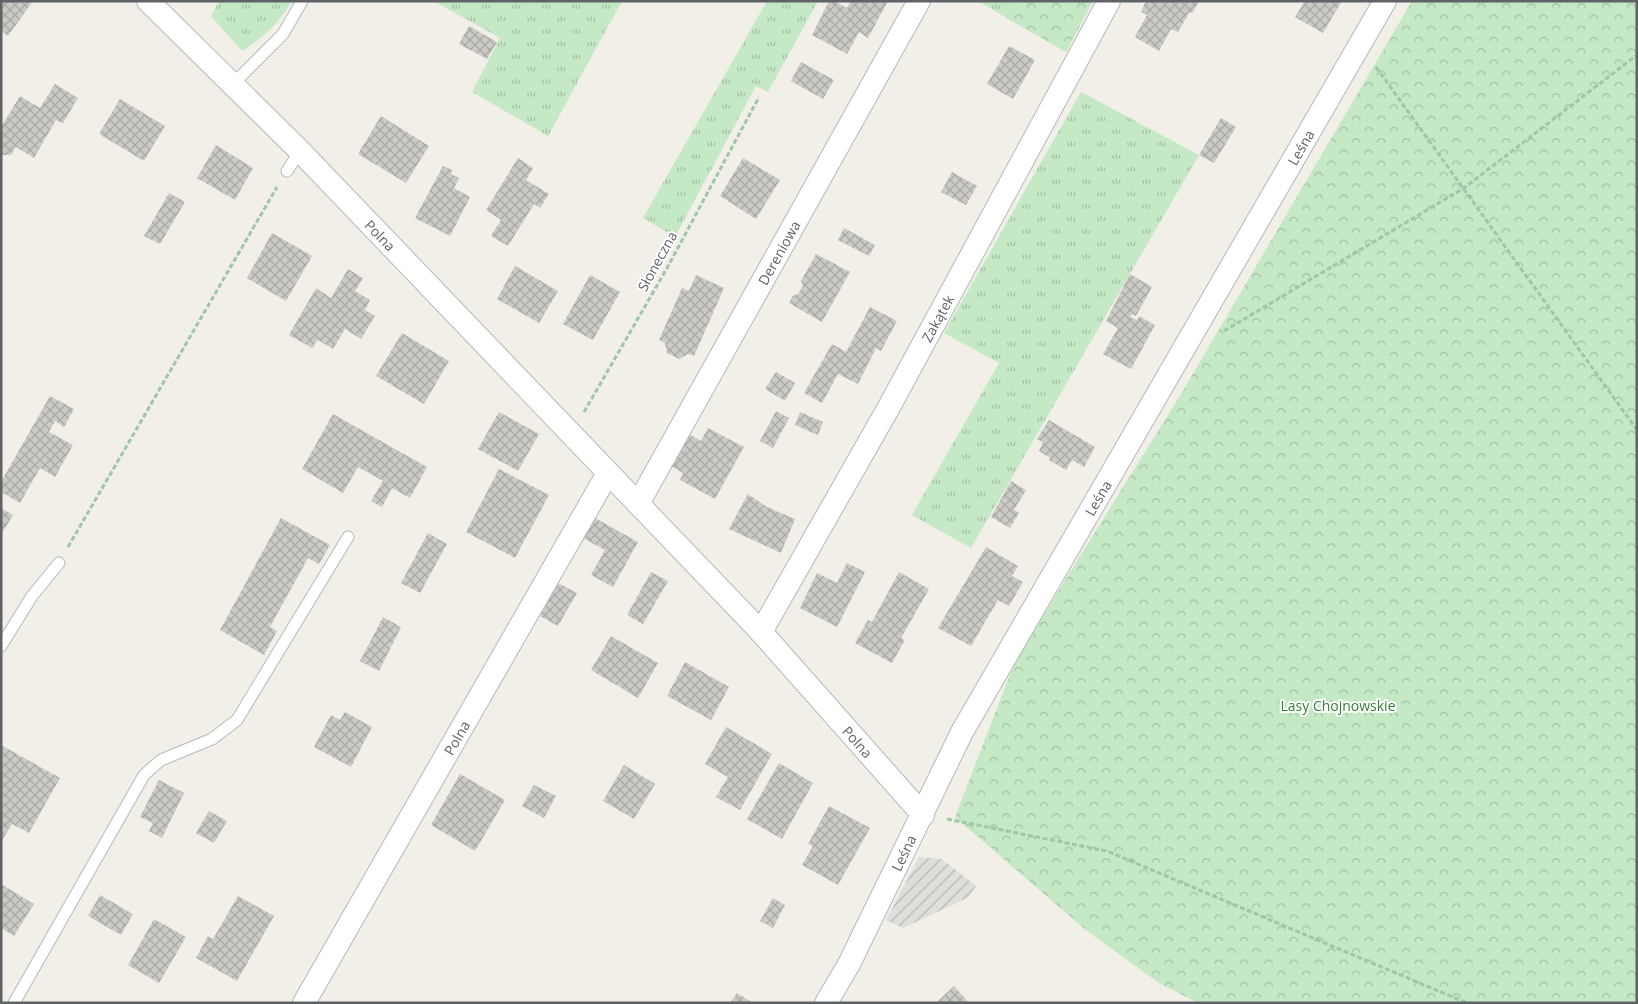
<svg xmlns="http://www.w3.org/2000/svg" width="1638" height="1004" viewBox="0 0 1638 1004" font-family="'Open Sans',sans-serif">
<defs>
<pattern id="industrial-furrows" width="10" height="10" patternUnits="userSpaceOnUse" patternTransform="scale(1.25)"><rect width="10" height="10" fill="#e0deda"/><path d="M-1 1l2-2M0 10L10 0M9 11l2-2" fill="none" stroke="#b9b8b5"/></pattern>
<pattern id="grass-tufts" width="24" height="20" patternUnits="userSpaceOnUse" patternTransform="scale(1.25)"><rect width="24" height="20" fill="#c5e8c5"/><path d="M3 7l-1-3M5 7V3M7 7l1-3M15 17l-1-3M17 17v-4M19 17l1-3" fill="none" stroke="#a3c0a4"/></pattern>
<pattern id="forest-crowns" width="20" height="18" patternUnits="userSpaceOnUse" patternTransform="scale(1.25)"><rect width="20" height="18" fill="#c5e8c5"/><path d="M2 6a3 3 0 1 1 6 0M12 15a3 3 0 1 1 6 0" fill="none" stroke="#a3c0a4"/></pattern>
<pattern id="building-cross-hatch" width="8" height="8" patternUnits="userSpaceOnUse" patternTransform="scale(1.25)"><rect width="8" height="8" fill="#cccac5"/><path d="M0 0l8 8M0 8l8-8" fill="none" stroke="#a9a8a4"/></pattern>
</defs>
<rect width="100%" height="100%" fill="#f1efe8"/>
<path fill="url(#industrial-furrows)" d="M919 857 942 859 976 886 969 897 903 928 886 920Z"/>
<path fill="url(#grass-tufts)" d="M219 1H292C281 21 262 39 242 51L211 16Z
M434 1H622L548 136 472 92 500 38Z
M767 1H818L768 92 756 86 675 237 643 218Z
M978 1H1019L1008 19Z
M1081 92 1199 155 971 548 912 515 999 363 944 333Z"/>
<path fill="url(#forest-crowns)" d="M1019 1H1093L1066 52 1008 19Z
M1412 1H1637V1003H1198L1159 983 1087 931 955 817 1016 659 1181 394Z"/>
<path fill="url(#building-cross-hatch)" d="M1 1H33L8 36 1 31Z
M829 1H834L847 8 851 1H888L868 38 859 32 847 54 812 35Z
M1146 1H1199L1193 12 1189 13 1178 32 1171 29 1159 51 1135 37 1147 15 1141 12Z
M1305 1H1342L1323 33 1295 17Z
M469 26 497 42 487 59 459 44Z
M1009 46 1035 60 1013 99 987 84Z
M801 62 834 80 823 99 791 81Z
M55 84 78 98 63 123 56 120 34 158 16 147 11 155H1V127L20 96 40 108Z
M120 99 165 126 144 161 99 134Z
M381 116 429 146 406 183 358 154Z
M1221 118 1236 127 1214 163 1199 155Z
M216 145 253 168 235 200 197 178Z
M518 158 533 168 526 180 549 194 540 208 534 204 508 246 491 236 501 220 486 210Z
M743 158 780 180 756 219 720 196Z
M443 166 452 170 451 174 459 178 454 188 470 197 450 236 415 218Z
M952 172 977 186 966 205 941 192Z
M169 193 185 202 160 244 144 236Z
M844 228 875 245 869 256 838 240Z
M272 233 312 256 286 301 247 278Z
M816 254 850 272 822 322 789 303 793 296 798 294 803 286 801 281Z
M515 266 558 291 539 323 497 299Z
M348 269 363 278 355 291 370 300 365 310 375 316 361 339 345 329 333 349 318 340 312 348 289 335 316 288 331 298Z
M1130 274 1152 287 1136 316 1132 314 1130 317 1137 320 1139 316 1155 325 1131 369 1103 354 1118 328 1106 321Z
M590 275 620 292 593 340 563 324Z
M696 275 724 288 694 356 688 354 679 359 667 353 665 343 659 340 682 288 689 291Z
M870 307 897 321 881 351 876 348 858 384 838 374 822 403 804 393 832 344 846 352Z
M402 333 449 361 424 404 376 376Z
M776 372 795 383 785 401 765 389Z
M50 396 74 409 64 427 55 421 49 432 73 445 55 477 40 468 20 503 1 492V482Z
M776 411 789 418 773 448 760 441Z
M499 412 539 434 518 471 478 449Z
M800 412 823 422 818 435 795 425Z
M333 414 427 467 410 498 392 488 382 507 371 501 383 481 358 467 343 493 302 469Z
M1049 420 1095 447 1084 467 1072 460 1066 470 1049 460 1050 458 1039 451 1043 442 1037 439Z
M708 428 744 447 715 499 680 480 683 473 671 466 689 434 701 441Z
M499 469 549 495 515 558 466 532Z
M1011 481 1026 490 1014 510 1019 513 1010 528 991 517Z
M748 494 767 507 795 519 781 553 729 529Z
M1 508 13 515 1 535Z
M281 518 330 545 319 564 308 558 270 627 277 631 264 655 220 630Z
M595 518 638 542 613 587 591 575 605 550 583 538Z
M428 533 447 544 420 593 401 583Z
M986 547 1018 566 1012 576 1023 582 1009 606 998 600 971 646 938 628Z
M847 563 865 572 837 627 800 608 817 573 837 583Z
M651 572 668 581 643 624 627 615Z
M899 572 929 589 901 638 905 640 892 663 855 643 868 620 872 622Z
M558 583 577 593 558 626 540 616Z
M383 617 401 627 379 671 360 661Z
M611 636 658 663 638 698 591 670Z
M685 662 729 687 711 720 667 696Z
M345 712 372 727 351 767 314 747 331 715 340 720Z
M726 727 772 754 740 810 716 797 728 777 705 764Z
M1 745 60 778 29 833 12 824 1 842Z
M779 763 813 783 782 839 747 819Z
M624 765 655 784 634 819 603 801Z
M460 774 505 800 475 851 431 825Z
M159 780 184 793 162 838 149 831 153 823 140 817Z
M534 785 556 796 544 818 522 806Z
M829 806 870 828 838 885 802 865 813 846 808 844Z
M209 811 227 821 214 843 196 833Z
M1 884 34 904 14 936 1 928Z
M100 895 133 914 121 935 88 916Z
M238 896 274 916 237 981 196 958 208 936 213 939Z
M773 898 785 905 773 928 760 921Z
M154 919 186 937 159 983 128 965Z
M954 986 969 1003H936Z
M737 993 753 1003H730Z"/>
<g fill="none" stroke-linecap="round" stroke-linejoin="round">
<g stroke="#b5b8bc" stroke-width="13">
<path id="lane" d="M232 85 283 34 302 1
M287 171 300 151
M1 646 32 596 59 563
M14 1003 144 775 161 760 212 739 237 720 348 537"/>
</g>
<g stroke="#b5b8bc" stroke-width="24">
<g id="street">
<path id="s1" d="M148 1 300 151 761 632 923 815"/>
<path id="s2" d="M638 504 919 1"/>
<path id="s3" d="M761 632 889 407 1109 1"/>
<path id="s4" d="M304 1003 608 473"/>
<path id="s5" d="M826 1003 849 964 962 732 1385 1"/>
</g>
</g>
<path stroke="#9cc7a9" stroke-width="3" stroke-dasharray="5 2.5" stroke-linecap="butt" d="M1376 67 1637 430
M1224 331 1464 188 1637 55
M584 412 666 270 759 97
M68 547 277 187
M947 819 1107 851 1467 1003"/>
<use href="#lane" stroke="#fff" stroke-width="11"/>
<use href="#street" stroke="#fff" stroke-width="22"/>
</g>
<g text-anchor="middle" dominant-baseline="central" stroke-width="4" stroke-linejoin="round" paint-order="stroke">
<g font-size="14" fill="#5f6368" stroke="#fff">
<text stroke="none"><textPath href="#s5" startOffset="979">Leśna</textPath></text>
<text stroke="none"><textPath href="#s1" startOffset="330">Polna</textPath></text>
<text stroke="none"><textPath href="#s2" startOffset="288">Dereniowa</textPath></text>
<text transform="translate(657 261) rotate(-61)">Słoneczna</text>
<text stroke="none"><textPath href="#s3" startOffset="360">Zakątek</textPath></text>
<text stroke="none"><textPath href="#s5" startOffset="574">Leśna</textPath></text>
<text stroke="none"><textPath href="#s4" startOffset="306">Polna</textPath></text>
<text stroke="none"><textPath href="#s1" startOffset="1026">Polna</textPath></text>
<text stroke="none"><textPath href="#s5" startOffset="169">Leśna</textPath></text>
</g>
<g font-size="14" fill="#348238" stroke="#fff">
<text x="1338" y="705">Lasy Chojnowskie</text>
</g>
</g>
<rect width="1638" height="1004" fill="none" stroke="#5f6368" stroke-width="5"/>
</svg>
